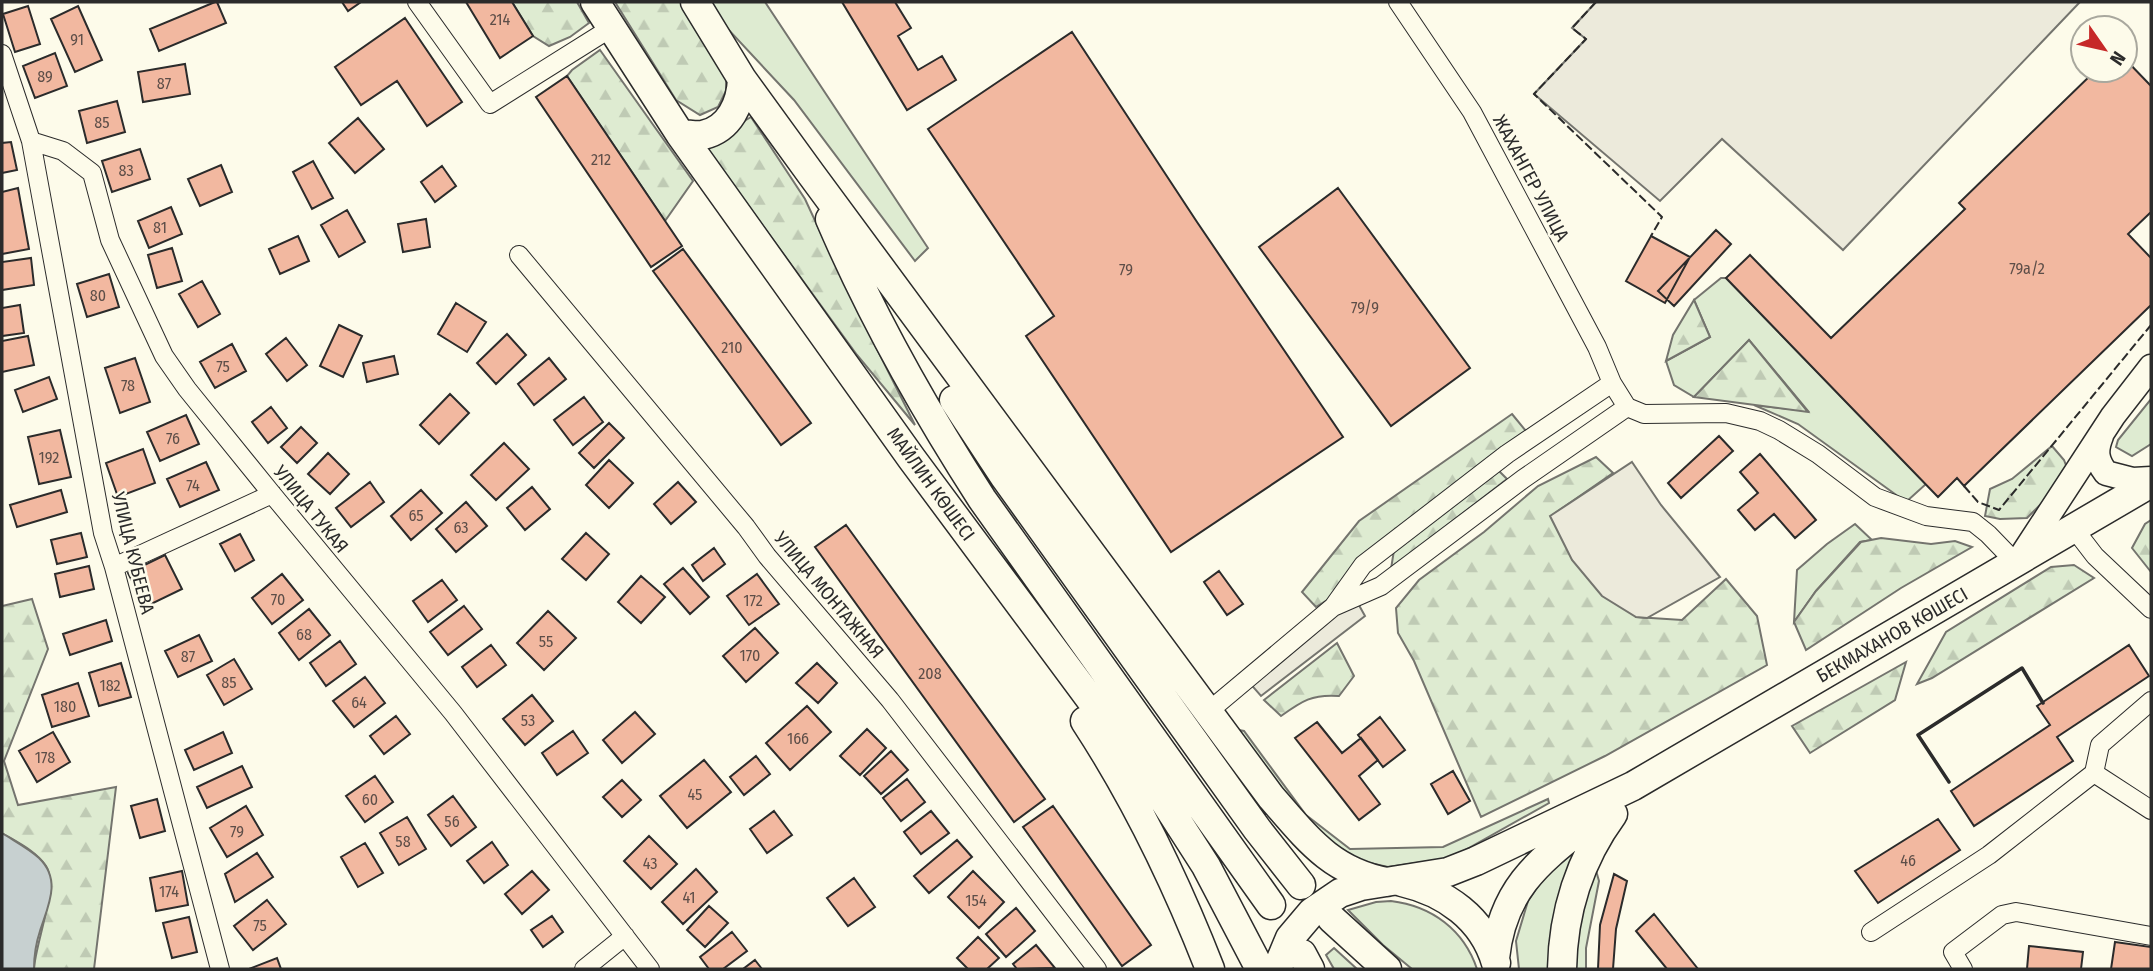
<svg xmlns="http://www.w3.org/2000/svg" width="2153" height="971" viewBox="0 0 2153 971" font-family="'Fira Sans Condensed',sans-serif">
<defs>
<pattern id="forest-firs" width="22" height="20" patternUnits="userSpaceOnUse" patternTransform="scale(1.75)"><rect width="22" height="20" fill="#deebd1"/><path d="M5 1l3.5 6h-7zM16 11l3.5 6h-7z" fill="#bfcab4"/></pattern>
</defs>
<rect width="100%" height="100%" fill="#fdfbea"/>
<path fill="#deebd1" stroke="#74746e" stroke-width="2" d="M711 2H765L928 248 915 261 794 100 725 26Z
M1721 278H1726L1926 484 1906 502 1798 424 1754 405 1808 411 1749 340 1694 397 1674 385 1666 361 1710 337 1694 300Z
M2151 399V444L2132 456 2116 447 2118 440Z
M1855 524 1872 540 1860 542 1816 591 1794 622 1797 570 1827 544Z
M1239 730 1244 731 1306 815 1350 849 1443 847 1548 799 1549 803 1451 858 1388 867 1347 858 1300 822 1235 733Z
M1587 838 1555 969H1519L1516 941 1528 901 1551 867Z
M1595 867 1599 881 1586 948V969H1576C1577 938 1582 895 1595 867Z
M1391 901C1432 906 1464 930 1477 969H1412L1383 945 1348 910 1376 902Z
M1334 948 1357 969H1334L1326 955Z"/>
<path fill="url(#forest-firs)" stroke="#74746e" stroke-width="2" d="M512 2H577L589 23 570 37 549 46 533 36Z
M615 2H684L726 75V91L718 107 700 115 676 100Z
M600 50 693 181 665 221 567 76 572 70Z
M751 117 805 199 844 283 915 425 857 355 704 145Z
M1694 300 1710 337 1666 361 1673 335Z
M1749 340 1808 412 1694 397Z
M1512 414 1526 431 1369 550 1332 597 1316 607 1302 592 1359 521Z
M2052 446 2064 460 2067 468 2051 494 2027 518 2000 519 1985 516 1990 489 2012 479Z
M1596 457 1613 473 1551 516 1636 617 1682 620 1726 579 1757 616 1767 665 1605 756 1481 817 1414 661 1398 633 1396 608 1419 580 1484 532 1538 486Z
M1497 469 1507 479 1391 569 1394 550Z
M2151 520V572L2132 548 2145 524Z
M1881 538 1931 544 1955 541 1972 547 1901 588 1806 650 1794 622 1816 591 1861 542Z
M2074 565 2094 578 1932 678 1917 684 1946 632 2051 567Z
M32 599 48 649 4 761 18 805 116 787 94 969H34C35 944 59 886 46 866 36 851 17 842 2 833V606Z
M1337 643 1354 676 1339 696C1312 694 1302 701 1281 716L1264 700Z
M1906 662 1895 700 1810 753 1792 726Z"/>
<path fill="#eceadb" stroke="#74746e" stroke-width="2" d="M1596 2H2080L1843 250 1722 139 1660 201 1534 94 1586 39 1572 28Z
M1632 462 1661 505 1720 577 1647 618 1636 617 1602 596 1572 560 1550 516Z
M1355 598 1365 616 1261 696 1247 680Z"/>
<path fill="#c7d0d0" stroke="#74746e" stroke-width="2" d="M2 833C14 841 28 848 39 858 62 880 48 906 40 931 36 943 34 956 34 969H2Z"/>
<path fill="#f2b8a0" stroke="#2b2b2b" stroke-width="2" d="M215 2H217L226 23 159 51 150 29Z
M342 2H361L348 11Z
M466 2H512L533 36 500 58Z
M842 2H895L911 28 898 36 918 70 942 56 956 80 907 110Z
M28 6 40 44 15 52 3 14Z
M78 6 102 60 75 72 51 19Z
M405 18 462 102 427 126 397 81 361 105 335 67Z
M1072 32 1197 222 1343 437 1171 552 1026 336 1054 316 928 129Z
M55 53 67 86 35 98 23 66Z
M2125 59 2151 86V212L2128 234 2151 258V305L1964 486 1957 478 1938 497 1726 278 1750 255 1831 338 1965 209 1959 203 2096 70H2125Z
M185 64 190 94 143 102 138 72Z
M567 76 682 246 651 267 536 97Z
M117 101 125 132 87 143 79 111Z
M358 118 384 149 355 173 329 143Z
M11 142 17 170 2 173V143Z
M140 149 150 179 112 192 102 161Z
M313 161 333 198 312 209 293 172Z
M221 165 232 192 200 206 188 179Z
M442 166 456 186 435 202 421 182Z
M18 188 29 249 2 254V192Z
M1338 188 1470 368 1391 426 1259 247Z
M171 207 182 234 149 248 138 221Z
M347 210 365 242 339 257 321 225Z
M426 219 430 247 403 252 398 224Z
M1716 230 1731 244 1674 306 1658 291Z
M298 236 309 261 280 274 269 249Z
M1651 236 1690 257 1665 303 1626 281Z
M172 248 182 281 157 288 148 255Z
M683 249 811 423 781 445 653 271Z
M31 258 34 285 2 290V262Z
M109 274 119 307 87 317 77 284Z
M202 281 220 314 198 327 179 294Z
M456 303 486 322 467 352 438 334Z
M20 305 24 333 2 336V308Z
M339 325 362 336 343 377 320 366Z
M507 334 526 355 496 384 477 363Z
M28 336 34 365 2 372V341Z
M286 338 307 365 287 381 266 354Z
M232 344 246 371 215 388 200 362Z
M394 356 398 374 367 382 363 363Z
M135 358 150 402 120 413 105 368Z
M549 358 566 379 534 405 518 384Z
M49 377 57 399 23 412 15 390Z
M450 394 469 413 439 444 420 425Z
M584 397 603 422 573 445 554 420Z
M271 407 287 428 268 443 252 422Z
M186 415 199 444 160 461 147 432Z
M609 423 624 438 594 468 579 453Z
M301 427 317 443 297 463 281 447Z
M60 430 71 477 39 484 28 437Z
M1719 436 1733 451 1681 498 1668 483Z
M504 443 529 469 496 500 471 475Z
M143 449 155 483 118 497 106 463Z
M328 453 349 474 330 494 308 474Z
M1760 454 1816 520 1795 538 1774 514 1755 530 1738 510 1758 493 1740 472Z
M609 460 633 483 609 508 586 485Z
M206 462 219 490 180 507 167 479Z
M370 482 384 502 351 527 336 508Z
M678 482 696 502 671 524 654 504Z
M532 487 550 509 525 530 507 508Z
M61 490 67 512 17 527 10 505Z
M421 490 442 513 411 540 391 516Z
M466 502 487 526 456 552 436 529Z
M846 525 1045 799 1014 822 815 547Z
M81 533 87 557 57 564 51 540Z
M586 533 609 554 586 580 562 559Z
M240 534 254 560 235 571 220 544Z
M714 548 725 564 703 581 692 565Z
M165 555 182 589 145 607 128 573Z
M89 566 94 589 60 597 55 574Z
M683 568 709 597 690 614 664 584Z
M1219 571 1243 604 1227 615 1204 582Z
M282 574 303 600 272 624 252 598Z
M757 574 779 604 749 625 727 596Z
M641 576 665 597 641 623 618 602Z
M442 580 457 600 428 622 413 601Z
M464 606 482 629 448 655 430 632Z
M309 609 330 635 299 660 279 633Z
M548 611 576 638 544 670 517 643Z
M106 620 112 641 70 655 63 634Z
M755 628 778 653 746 682 723 656Z
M199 635 212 661 178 677 165 651Z
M340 641 356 664 326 686 310 663Z
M491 645 506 665 477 687 462 667Z
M2129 645 2149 676 2057 737 2073 761 1974 826 1951 791 2050 725 2037 706Z
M234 659 252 689 224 705 207 675Z
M121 663 131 697 99 706 89 673Z
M817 663 837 683 818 703 796 683Z
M365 677 385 703 354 727 333 701Z
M78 683 89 716 52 727 42 695Z
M532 695 553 721 525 745 503 719Z
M807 706 831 732 790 770 766 743Z
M635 712 655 734 622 763 603 740Z
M396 716 410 734 384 754 370 736Z
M1380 717 1405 750 1383 767 1358 735Z
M1317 722 1342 753 1361 738 1378 760 1359 776 1380 804 1359 820 1295 738Z
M867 729 886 748 860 775 840 756Z
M573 731 588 753 557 775 542 753Z
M53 732 70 762 37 782 19 751Z
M223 732 232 753 194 770 185 750Z
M891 751 908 770 881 794 864 776Z
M756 756 770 774 744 795 730 777Z
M704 760 731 792 687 828 660 796Z
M242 766 252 787 207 808 197 787Z
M1453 771 1470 801 1448 814 1431 784Z
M375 776 393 802 365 822 346 796Z
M907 779 925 802 901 821 883 798Z
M622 780 641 800 622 817 603 797Z
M453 796 476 827 451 846 428 815Z
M157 799 165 831 140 838 131 806Z
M246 806 263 835 227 857 210 828Z
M1053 806 1151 945 1122 966 1023 827Z
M774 811 792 835 767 853 750 829Z
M931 811 949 833 921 854 904 832Z
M407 817 426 849 399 865 380 833Z
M1938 819 1960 850 1878 903 1855 871Z
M649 836 677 864 651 889 624 861Z
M957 840 972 857 929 893 914 876Z
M492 842 508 865 484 883 467 861Z
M365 843 383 873 358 887 341 857Z
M257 853 273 877 235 902 225 874Z
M696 869 717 892 683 924 662 902Z
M182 871 188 905 156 911 150 878Z
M532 871 549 890 522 914 505 894Z
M973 871 1004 902 979 928 948 897Z
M1614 874 1627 881 1616 929 1613 969H1598L1600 925Z
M854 878 875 907 848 926 827 898Z
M267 900 286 924 253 950 234 926Z
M709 906 728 923 705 947 687 930Z
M1016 908 1035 931 1006 957 986 934Z
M1654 914 1698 969H1667L1636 931Z
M552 916 563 932 543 947 531 930Z
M189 917 197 952 172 958 163 923Z
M732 932 747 951 723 969H709L700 957Z
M978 937 999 958 987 969H968L957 958Z
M2115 942 2151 947V969H2111Z
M1036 945 1055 968 1017 969 1013 964Z
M2029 946 2083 952 2081 969H2027Z
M277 958 281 969H249Z
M755 960 762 969H743Z"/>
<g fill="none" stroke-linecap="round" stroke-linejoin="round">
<g stroke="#2b2b2b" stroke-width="20">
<path id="street" d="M417 2 490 104 611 28
M1398 2 1472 112 1597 347 1612 383 1627 407 1644 414 1726 413 1760 421 1779 430 1818 454 1875 497 1926 516 1973 522 1988 534 2017 564
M2 54 31 141 63 151 92 173 110 240 164 356 187 389 272 494 453 713 650 969
M31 141 103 533 114 567 220 969
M519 255 746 527 767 556 890 700 1097 969
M2075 530 2095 556 2151 609
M114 567 272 494
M1333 607 1381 586 1523 479 1627 407
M1209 711 1333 607 1363 565 1507 454 1612 383
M2094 773 2100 745 2151 701
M2094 773 2151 810
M1871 932 1989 855 2094 773
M584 969 625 936
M1963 969 1953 952 2002 915 2016 912 2151 936"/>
</g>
<g stroke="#2b2b2b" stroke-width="27">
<path id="secondary" d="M2101 436C2095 451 2096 460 2106 473L2133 480 2151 479
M2019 560 2113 416 2151 367"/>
</g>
<g stroke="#2b2b2b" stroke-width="31">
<path id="primary" d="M595 2 680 134 912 459 1154 785 1206 866 1260 969
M695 2 742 79 811 174 1271 797C1307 838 1330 871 1387 882
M680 134C687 134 696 136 703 135 730 129 741 103 742 79
M830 219C872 317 924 409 982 499L1271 905
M954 400 1004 476 1257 829 1301 885
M1085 721C1136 799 1176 882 1210 969
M1402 882C1445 892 1483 918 1496 963
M1332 919 1387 969
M1302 954 1310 969
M1495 958C1503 882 1546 857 1601 812
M1277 969 1290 938 1312 912 1340 893 1361 886 1448 872 1476 861 1633 786 2151 483
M1562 969C1563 913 1580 859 1613 814"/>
</g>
<use href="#street" stroke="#fdfbea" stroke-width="18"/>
<use href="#secondary" stroke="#fdfbea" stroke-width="24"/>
<use href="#primary" stroke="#fdfbea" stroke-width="28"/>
<path stroke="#2b2b2b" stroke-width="2" stroke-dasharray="9 3.5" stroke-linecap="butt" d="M1596 2 1572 28 1586 39 1534 94 1662 217 1651 236
M1964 486 1978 502 1999 510 2151 325"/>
<path stroke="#2b2b2b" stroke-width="3.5" d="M1949 782 1918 735 2022 668 2043 703"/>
</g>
<g text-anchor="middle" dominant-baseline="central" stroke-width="5" stroke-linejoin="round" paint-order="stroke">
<g font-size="16" fill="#5d4e48">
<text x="500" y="19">214</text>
<text x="77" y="39">91</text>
<text x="45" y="76">89</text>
<text x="164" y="83">87</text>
<text x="102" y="122">85</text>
<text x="601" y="159">212</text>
<text x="126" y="170">83</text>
<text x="160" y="227">81</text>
<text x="2027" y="268">79а/2</text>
<text x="1126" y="269">79</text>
<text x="98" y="295">80</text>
<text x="1365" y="307">79/9</text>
<text x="732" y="347">210</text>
<text x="223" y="366">75</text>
<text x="128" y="385">78</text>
<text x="173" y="438">76</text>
<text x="49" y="457">192</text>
<text x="193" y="485">74</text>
<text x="416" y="515">65</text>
<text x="461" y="527">63</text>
<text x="278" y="599">70</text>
<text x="753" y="600">172</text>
<text x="304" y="634">68</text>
<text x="546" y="641">55</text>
<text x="750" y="655">170</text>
<text x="188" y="656">87</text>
<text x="930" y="673">208</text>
<text x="229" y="682">85</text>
<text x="110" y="685">182</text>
<text x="359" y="702">64</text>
<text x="65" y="706">180</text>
<text x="528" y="720">53</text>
<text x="798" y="738">166</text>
<text x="45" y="757">178</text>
<text x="695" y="794">45</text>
<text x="370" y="799">60</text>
<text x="452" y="821">56</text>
<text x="237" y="831">79</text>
<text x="403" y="841">58</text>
<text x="1908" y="860">46</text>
<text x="650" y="863">43</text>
<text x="169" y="891">174</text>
<text x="689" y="897">41</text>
<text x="976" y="900">154</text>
<text x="260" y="925">75</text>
</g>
<g font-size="19" fill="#2b2b2b" stroke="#fdfbea">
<text transform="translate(1531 178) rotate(62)">ЖАХАНГЕР УЛИЦА</text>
<text transform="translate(931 484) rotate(54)">МАЙЛИН КӨШЕСІ</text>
<text transform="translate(311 509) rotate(51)">УЛИЦА ТУКАЯ</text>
<text transform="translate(133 553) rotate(76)">УЛИЦА КУБЕЕВА</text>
<text transform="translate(829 595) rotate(50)">УЛИЦА МОНТАЖНАЯ</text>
<text transform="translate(1892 635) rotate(-30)">БЕКМАХАНОВ КӨШЕСІ</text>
</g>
</g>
<rect width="2153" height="971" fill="none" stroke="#2b2b2b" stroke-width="7"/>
<g transform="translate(2104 49) rotate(124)"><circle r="33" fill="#fdfbea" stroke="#a9a89e" stroke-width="2"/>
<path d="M0-5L12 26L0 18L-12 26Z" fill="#c62828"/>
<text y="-10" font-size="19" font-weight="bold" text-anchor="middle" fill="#2b2b2b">N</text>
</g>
</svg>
